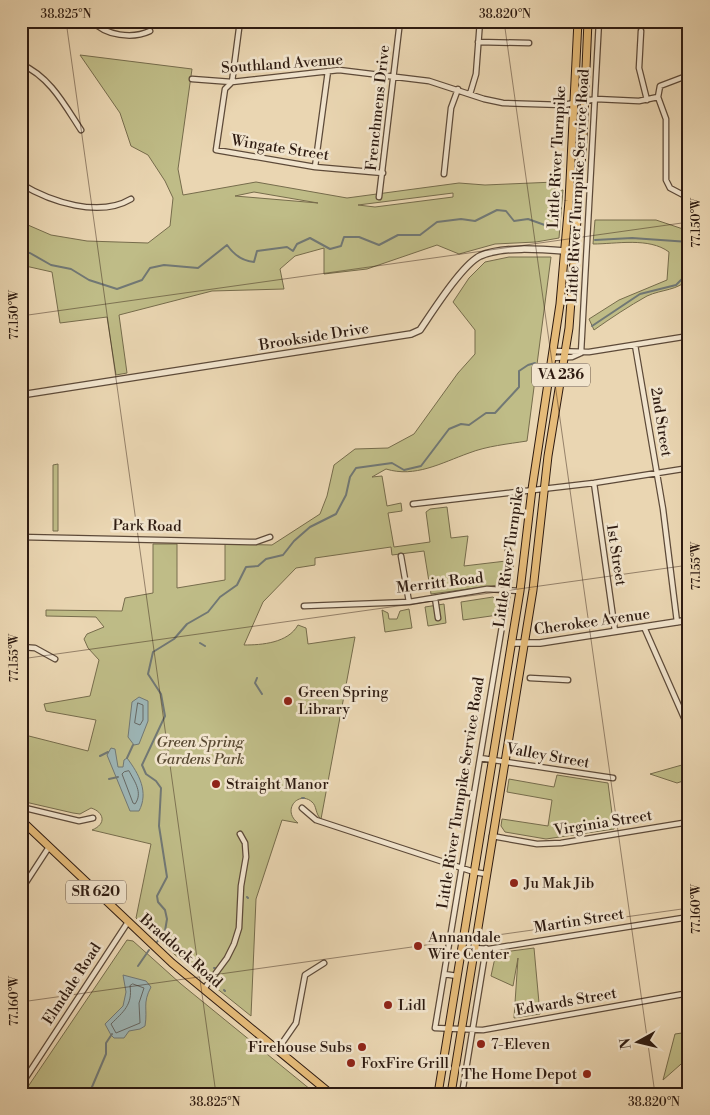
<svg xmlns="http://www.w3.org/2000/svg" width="710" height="1115" viewBox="0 0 710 1115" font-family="'Libre Bodoni',serif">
<rect width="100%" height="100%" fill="#ead6b2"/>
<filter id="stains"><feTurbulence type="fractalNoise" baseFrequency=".004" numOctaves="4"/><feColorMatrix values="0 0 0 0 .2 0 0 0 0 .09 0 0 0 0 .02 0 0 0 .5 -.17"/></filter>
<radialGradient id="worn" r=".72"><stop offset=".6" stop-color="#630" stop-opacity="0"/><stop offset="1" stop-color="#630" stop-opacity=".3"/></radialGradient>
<path fill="#bfbc87" stroke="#766c4c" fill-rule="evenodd" d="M80 55 192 69 178 169 183 195 256 182 347 198 459 183 485 185 555 182V190H563L559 238 536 242 495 244 459 254 437 245 367 269 324 274V248L295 256 280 269 284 289 212 291 119 315 127 373 116 375 107 317 60 323 52 272 21 265V222L51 235 87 241 148 243 170 226 173 198 165 181 148 155 131 146 120 113ZM254 192 318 203 235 196ZM453 193V197L375 207 358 205Z
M595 220H656L689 231V278C678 291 662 289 647 296 629 306 611 318 594 330L589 319 619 300 667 280 669 252C649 237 616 244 593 244Z
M509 257H551L527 441C508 444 487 446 469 453 441 463 415 478 386 469L372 477 382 476 387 506 401 503 402 511 388 513 394 547 430 542 426 512 430 509 447 507 451 538 468 536 464 566 506 561 503 580 498 585 431 594 424 551 392 555 391 547 315 558V565L296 568 263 602 244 645C262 645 288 643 298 625L306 628 308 644 355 637 321 819C315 814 317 806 312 802 299 790 281 810 298 823L282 820 256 899 251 1016 174 954 136 918 151 844 92 830C107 824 104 812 91 808L80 814 73 813 21 801V734L88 751 96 720 46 711 44 704 90 696 99 660 88 648 84 639 87 634 104 627 96 617 46 616V610L122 611 125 598 153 593V544H177V588L225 580V544L272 545 320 514 327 496 334 465 355 449 388 448 414 434 458 373 475 354V330L453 302 469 278 485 262Z
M58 464V531H53V465Z
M493 597 499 603 498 615 463 620 461 602Z
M444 604 446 623 428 626 425 607Z
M409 609 412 628 385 632 382 610 388 613 389 619H397L400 611Z
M689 763V779L677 783 650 774Z
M557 775 608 783 614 829 546 839 505 832 501 826 502 819 548 826 552 800 507 792 509 779 554 787Z
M127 940 133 941 181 984 316 1094H23Z
M534 948 540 1014 514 1018 518 958 513 986 491 976 496 953Z
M689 1032V1057L663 1080 675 1034Z"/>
<path fill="#9db6b7" stroke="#717875" d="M139 697 148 701V721L139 744 134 745 128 737 132 702Z
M111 748 115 749 118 767H123L124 760 127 758C139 774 149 792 139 811H130L107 755Z
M123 975 146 981 151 987C142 1004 148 1008 145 1026L140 1029 129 1031 124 1038H114L111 1035 105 1024 123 1006 126 992Z"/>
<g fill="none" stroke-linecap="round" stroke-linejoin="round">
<path stroke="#666864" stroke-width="1" d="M138 703 143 705V720L140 725 135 723Z
M129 771C135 782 143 793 135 804L133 803 122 774 124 772Z
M133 984 144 988 139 1003 140 1023 116 1033 111 1024C123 1012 133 1005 130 986Z"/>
<path stroke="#717875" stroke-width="2" d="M595 240 632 238 689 242
M21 252 30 253 51 265 71 269 89 280 117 289 142 280 150 268 164 265 198 268 227 245C234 255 242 261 254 262L257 251 287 247 293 251 297 244 310 238 330 249 341 246 344 237H359L379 245 398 235H420L437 222 461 219 475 221 497 210 506 211 514 221 528 219 553 228
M592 326 640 294 676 285 689 272
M200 643 205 646
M257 678 255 683 262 694
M100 756 108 752
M127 758 133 745
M109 779 118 777
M302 798H304
M247 897 248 898
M157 942 165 931 167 919 165 910 158 902 157 896 167 877 159 826 161 788 156 781 146 774 142 765 165 716 161 694 148 674 153 652 174 639 187 624 208 612 220 597 237 585 246 567 258 566 266 559 283 555 294 541 310 527 336 514 346 495 350 477 356 468 392 463 404 470 421 466 449 429 461 424 469 425 486 413H495L519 387V371L528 365 535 363
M138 966 149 950
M214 968H215
M224 990 225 991
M89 1094 106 1054V1043L112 1034"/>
<g stroke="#5d4a39" stroke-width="7">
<path id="minor" d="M93 21C105 36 133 39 150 31
M240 21 232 82 225 89 216 150 315 167 383 173
M641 31 639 68 647 100
M478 42 529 43
M21 64C50 77 64 104 81 130
M192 79 232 82 339 70 429 81 484 99 503 103 563 105 596 99 639 101 658 97 660 86 689 75
M470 94 476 74 480 21
M658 97 666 119V180L670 188 689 198
M315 167 328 71
M444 174 451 108 458 89
M21 184C51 202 99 218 131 199
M379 197 400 21
M635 345 663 509 677 622
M553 351 589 352 689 336
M581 353 599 21
M552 358 572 357 581 353
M21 378 24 394
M594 483 615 631
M413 504 594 483 689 468
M21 537 250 542H256L270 537
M508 550 511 557 508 590 435 1028 483 1030 689 993
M401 556 409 602
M435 598 438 618
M304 606 409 602 487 589 520 591
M644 627 689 729
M21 647 35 648 55 659
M530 678 568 680
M480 758 613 778
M21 807 79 821 93 818
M302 808 316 820 474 872 486 874
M492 836 537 844 561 843 689 822
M21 890 49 847
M474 948 489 949 689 917
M444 974 457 976
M204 989 227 958 234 944 239 928 241 886 246 857 245 843 240 834
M278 1049 296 1023 305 975 324 963
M21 1085 128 922
M462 1094 486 948"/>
</g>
<g stroke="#5d4a39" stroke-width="8">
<path id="tertiary" d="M21 395 411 334 420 330C433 311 462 265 480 256 504 245 549 250 576 252
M511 643H540L689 620"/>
</g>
<g stroke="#2e1b11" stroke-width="9">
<path id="primary" d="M21 820 172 963 331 1094
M438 1094 520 591 532 489 560 304 569 201 578 21
M451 1094 533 590 548 456 569 328 583 138 588 21"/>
</g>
<use href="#minor" stroke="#f1e4cd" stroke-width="4.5"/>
<use href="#tertiary" stroke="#f1e4cd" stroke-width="5.5"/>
<use href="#primary" stroke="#e5bb79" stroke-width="7"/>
</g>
<path fill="none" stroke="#2e1b11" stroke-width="1" stroke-opacity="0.45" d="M66 21 216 1094M504 21 655 1094M21 316 689 222M21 659 689 565M21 1002 689 908"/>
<g fill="#8f2418" stroke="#f1e4cd" stroke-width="2">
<circle cx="288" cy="701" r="5"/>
<circle cx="216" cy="784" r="5"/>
<circle cx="514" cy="883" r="5"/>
<circle cx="418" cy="946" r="5"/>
<circle cx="388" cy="1005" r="5"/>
<circle cx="481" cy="1044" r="5"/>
<circle cx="362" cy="1047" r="5"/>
<circle cx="351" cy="1063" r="5"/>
<circle cx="587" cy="1074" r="5"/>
</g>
<g text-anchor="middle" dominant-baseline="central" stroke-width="5" stroke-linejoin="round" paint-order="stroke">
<g fill="#f1e4cd" stroke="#685749" stroke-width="1">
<rect x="532" y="363.5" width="58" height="23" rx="4"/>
<rect x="66" y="880.5" width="60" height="23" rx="4"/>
</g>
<g font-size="14" font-weight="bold" fill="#2e1b11">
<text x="561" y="375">VA 236</text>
<text x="96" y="892">SR 620</text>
</g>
<g font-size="15" fill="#2e1b11" stroke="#f1e4cd">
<text transform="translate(282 64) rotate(-4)">Southland Avenue</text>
<text transform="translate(378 108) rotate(-84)">Frenchmens Drive</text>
<text transform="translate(280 148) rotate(9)">Wingate Street</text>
<text transform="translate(557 157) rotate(-87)">Little River Turnpike</text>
<text transform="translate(578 186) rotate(-87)">Little River Turnpike Service Road</text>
<text transform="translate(314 337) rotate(-9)">Brookside Drive</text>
<text transform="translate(661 422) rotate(81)">2nd Street</text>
<text transform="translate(147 526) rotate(1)">Park Road</text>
<text transform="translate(616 555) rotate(81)">1st Street</text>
<text transform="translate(509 557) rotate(-82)">Little River Turnpike</text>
<text transform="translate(440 583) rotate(-7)">Merritt Road</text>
<text transform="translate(592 622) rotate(-8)">Cherokee Avenue</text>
<text transform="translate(548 756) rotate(10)">Valley Street</text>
<text transform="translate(461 793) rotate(-81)">Little River Turnpike Service Road</text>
<text transform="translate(603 823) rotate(-9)">Virginia Street</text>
<text transform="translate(579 921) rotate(-9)">Martin Street</text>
<text transform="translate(181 951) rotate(41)">Braddock Road</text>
<text transform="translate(72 984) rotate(-57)">Elmdale Road</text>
<text transform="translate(566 1002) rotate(-10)">Edwards Street</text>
</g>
<g font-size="15" fill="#2e1b11" stroke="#f1e4cd" text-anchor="start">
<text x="298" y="692">Green Spring<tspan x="298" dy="17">Library</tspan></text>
<text x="226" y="784">Straight Manor</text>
<text x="524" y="883">Ju Mak Jib</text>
<text x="428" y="937">Annandale<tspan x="428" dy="17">Wire Center</tspan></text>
<text x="398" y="1005">Lidl</text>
<text x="491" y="1044">7-Eleven</text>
<text x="352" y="1047" text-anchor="end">Firehouse Subs</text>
<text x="361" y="1063">FoxFire Grill</text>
<text x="577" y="1074" text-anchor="end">The Home Depot</text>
</g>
<g font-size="15" font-style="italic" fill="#5a4b34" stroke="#f1e4cd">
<text x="200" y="742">Green Spring<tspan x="200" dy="17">Gardens Park</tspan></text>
</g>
</g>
<rect width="710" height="1115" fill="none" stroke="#ead6b2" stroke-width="55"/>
<g transform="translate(638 1042) rotate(262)" stroke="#f1e4cd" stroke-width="4" paint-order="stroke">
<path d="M0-4L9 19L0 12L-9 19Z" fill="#2e1b11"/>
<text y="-8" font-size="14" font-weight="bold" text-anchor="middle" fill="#2e1b11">N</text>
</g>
<rect x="28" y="28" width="654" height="1060" fill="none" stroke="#2e1b11" stroke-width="2"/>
<g font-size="12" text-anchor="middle" fill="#2e1b11">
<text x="66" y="18">38.825°N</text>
<text x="505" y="18">38.820°N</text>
<text transform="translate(696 223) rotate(-90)" y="4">77.150°W</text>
<text transform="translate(14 315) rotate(-90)" y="4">77.150°W</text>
<text transform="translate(696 566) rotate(-90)" y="4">77.155°W</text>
<text transform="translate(14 658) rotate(-90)" y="4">77.155°W</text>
<text transform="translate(696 909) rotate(-90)" y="4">77.160°W</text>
<text transform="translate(14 1001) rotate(-90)" y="4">77.160°W</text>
<text x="215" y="1106">38.825°N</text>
<text x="654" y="1106">38.820°N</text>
</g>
<rect width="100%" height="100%" filter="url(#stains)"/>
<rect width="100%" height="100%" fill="url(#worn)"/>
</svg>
